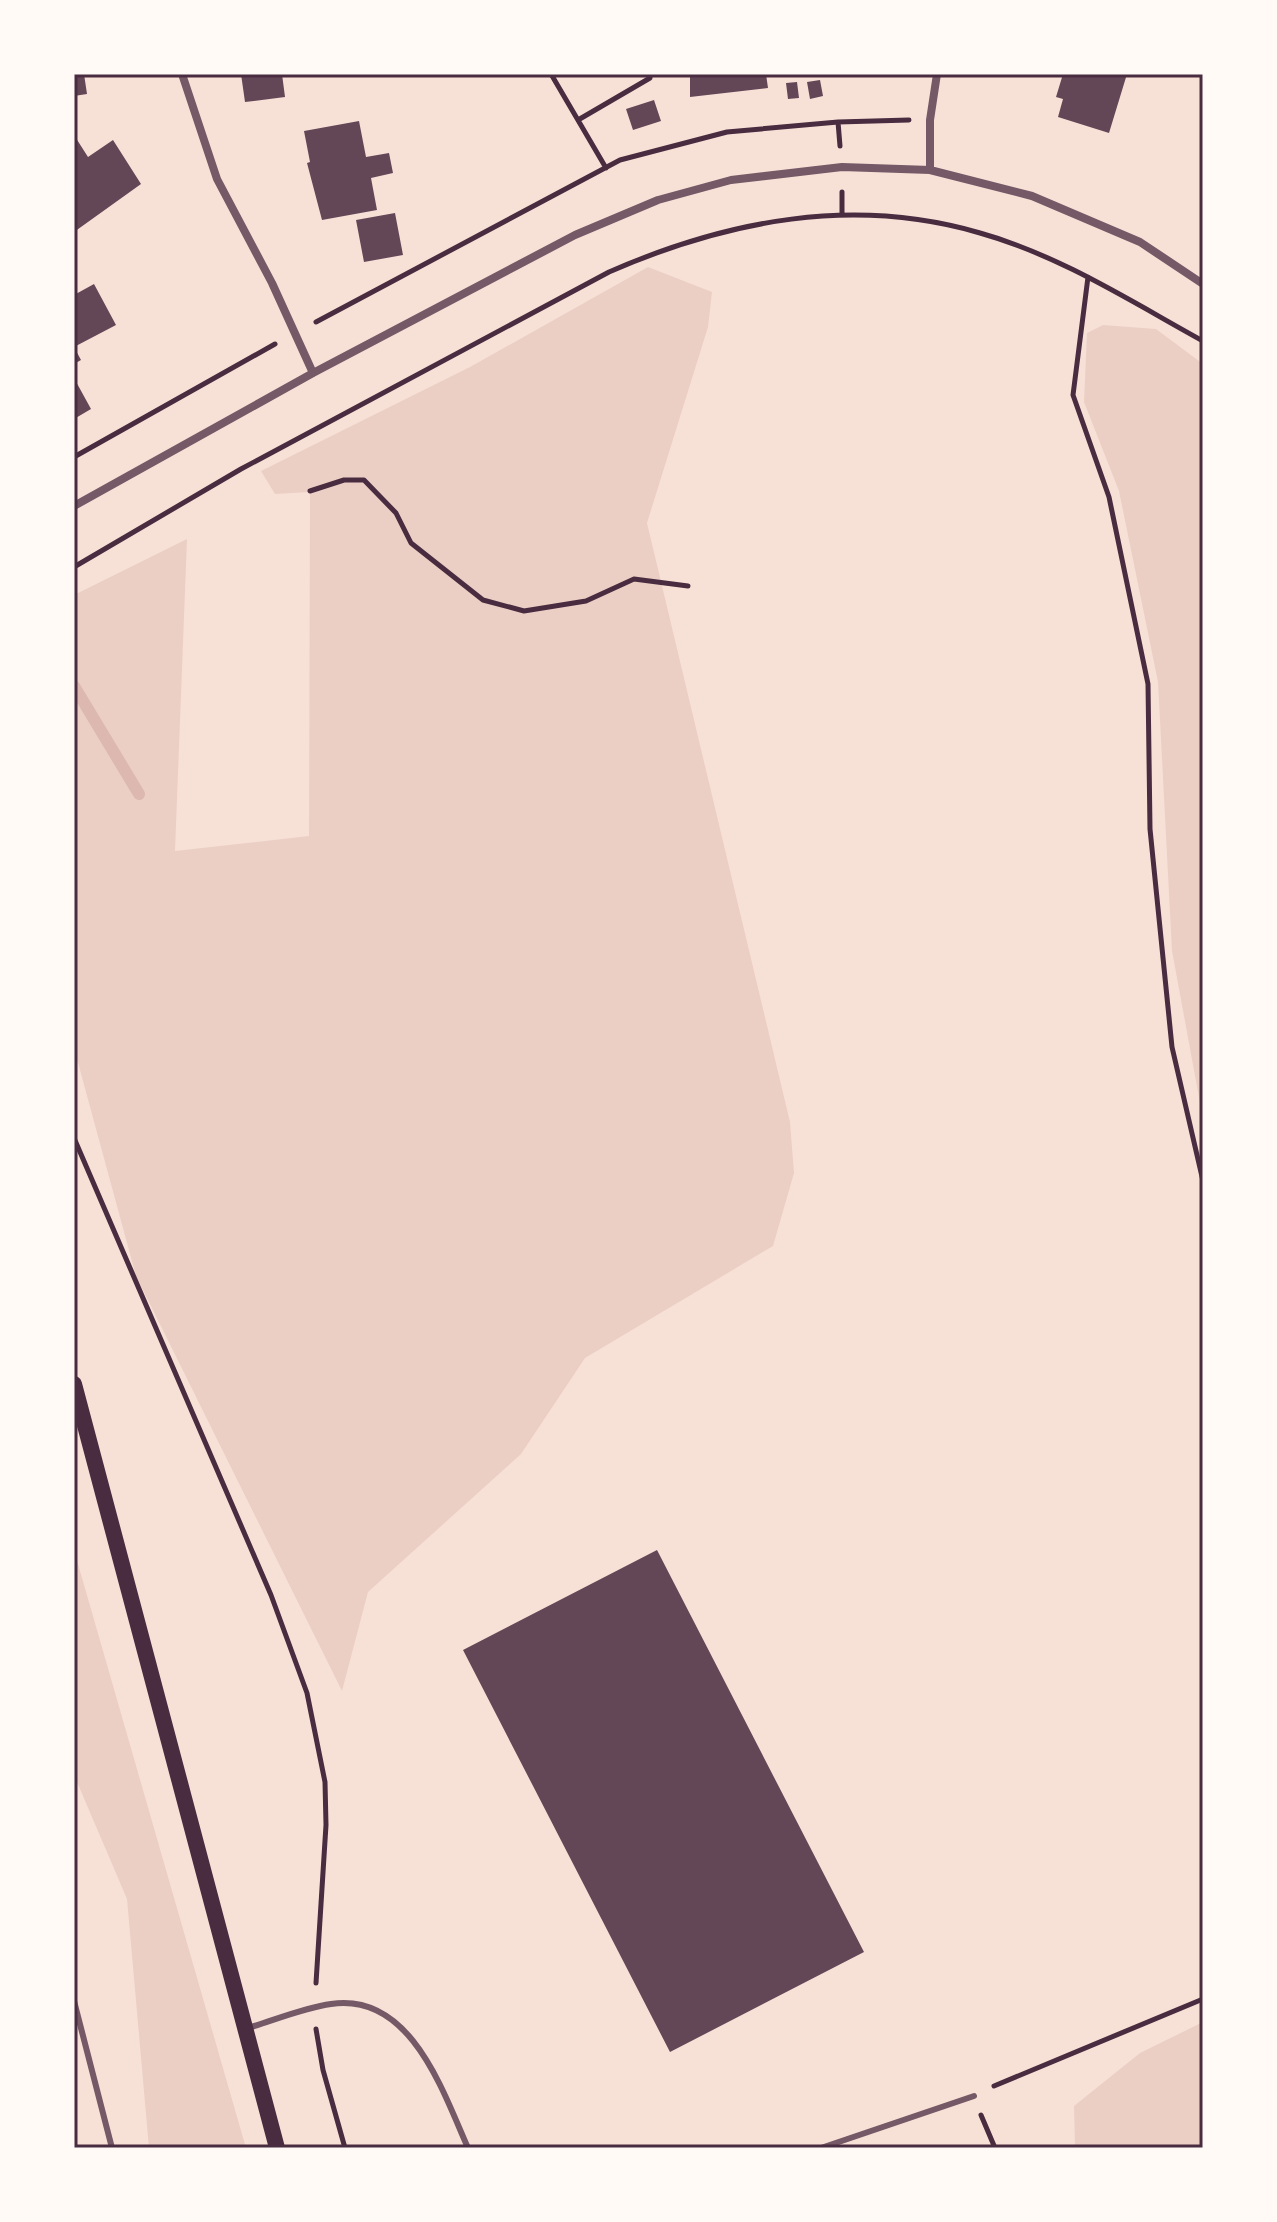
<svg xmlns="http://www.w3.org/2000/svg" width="1277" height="2222" viewBox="0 0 1277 2222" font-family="Rubik,sans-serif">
<rect width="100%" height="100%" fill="#f7e1d7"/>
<path fill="#ebcfc5" d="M648 267 712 292 708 327 647 523 790 1122 794 1173 773 1246 585 1358 521 1454 368 1592 342 1691 136 1276 74 1048V595L187 539 175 851 309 836 310 492 275 494 261 471 470 367Z
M1103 325 1156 329 1203 364V1119L1172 951 1158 682 1119 491 1084 402 1087 333Z
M74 1550 246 2148H149L127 1899 74 1775Z
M1203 2022V2148H1075L1074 2106 1140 2053Z"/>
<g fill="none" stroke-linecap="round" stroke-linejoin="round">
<path stroke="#dcb8b0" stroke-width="12" d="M74 686 139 794"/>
</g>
<path fill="#644757" d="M74 74H84L87 94 74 96Z
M241 74H282L285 97 245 102Z
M690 74H766L768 88 690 97Z
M1063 74H1127L1109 133 1058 117 1063 99 1056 97Z
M820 80 823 96 810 99 807 82Z
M797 82 799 98 788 99 786 83Z
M654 100 661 121 633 130 626 109Z
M359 121 366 157 389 153 393 173 371 178 377 210 322 220 307 163 310 162 304 131Z
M74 135 88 157 113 140 141 184 74 232Z
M395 213 403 255 364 262 356 220Z
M94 284 116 325 74 347 81 360 74 364V295Z
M74 378 91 409 74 419Z
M657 1550 864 1952 670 2052 463 1650Z"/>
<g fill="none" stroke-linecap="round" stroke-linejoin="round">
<path stroke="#4a2c40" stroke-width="5" d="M551 74 606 168
M578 120 650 78V74
M838 122 909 120
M842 192V214
M1088 277 1073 395 1109 497 1148 684 1150 829 1172 1047 1203 1181
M316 322 620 160 727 132 838 122 840 146
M74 457 275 344
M310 491 344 480H364L396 513 411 543 483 600 524 611 586 601 634 579 688 586
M74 567 241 469 609 272C728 220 853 196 980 233 1059 255 1132 302 1203 341
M74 1138 271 1595 307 1693 325 1782 326 1825 316 1983
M316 2029 323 2070 345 2148
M994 2086 1203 1999
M981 2115 995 2148"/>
<path stroke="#755966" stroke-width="6" d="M74 2001 112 2148
M248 2028C275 2020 303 2008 331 2004 411 1992 443 2092 468 2148
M821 2148 974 2096"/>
<path stroke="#755966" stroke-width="8" d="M182 74 217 179 272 283 313 373
M930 170V120L937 74
M74 506 313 373 575 235 658 200 731 180 842 167 930 170 1032 196 1140 242 1203 284"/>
<path stroke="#4a2c40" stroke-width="16" d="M74 1384 277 2148"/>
</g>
<rect width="1277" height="2222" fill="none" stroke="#fffaf5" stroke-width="152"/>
<rect x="76" y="76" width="1125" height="2070" fill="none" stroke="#4a2c40" stroke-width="3"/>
</svg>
